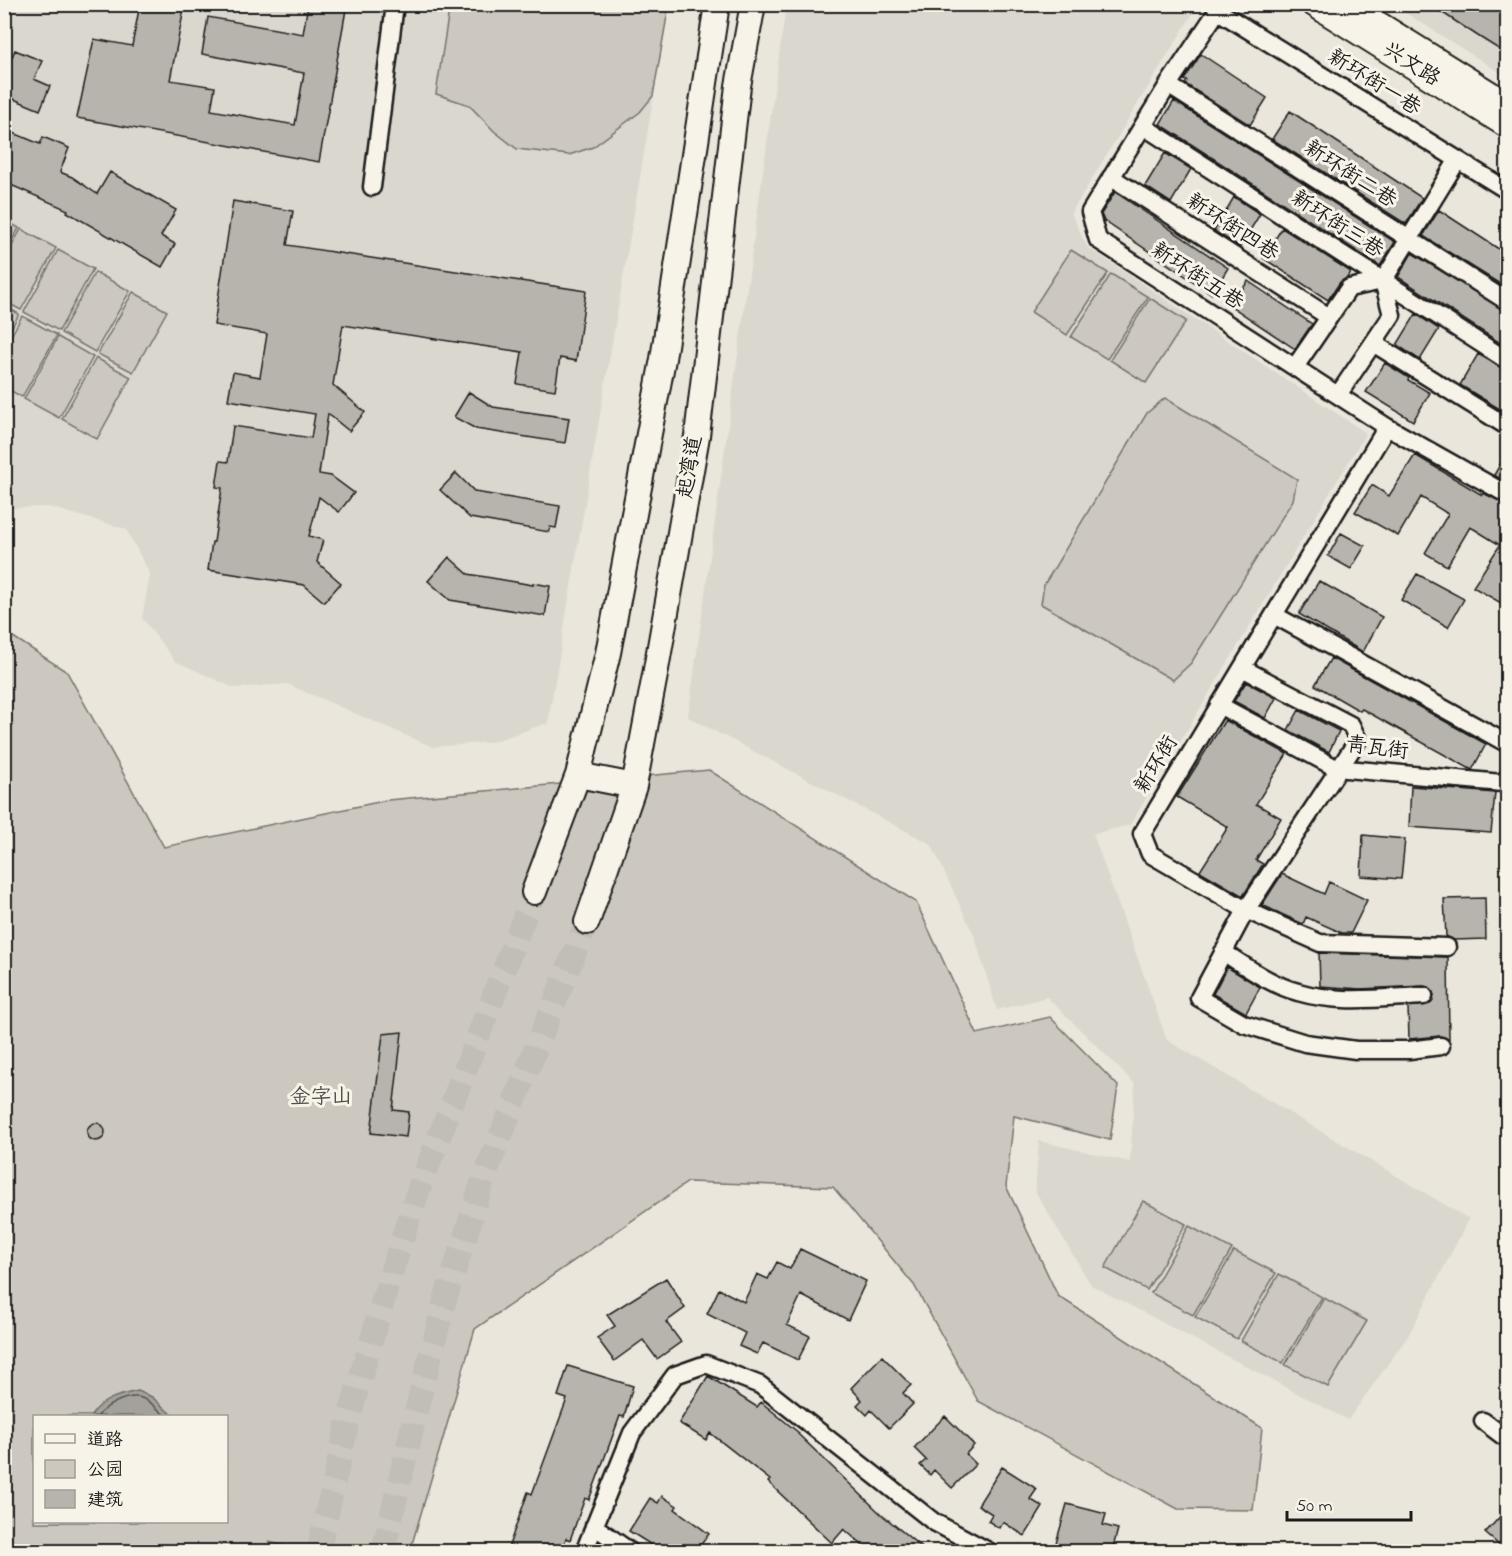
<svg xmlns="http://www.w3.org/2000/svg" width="1512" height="1556" viewBox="0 0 1512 1556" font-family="'Indie Flower','LXGW WenKai TC',sans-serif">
<rect width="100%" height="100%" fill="#eae6dc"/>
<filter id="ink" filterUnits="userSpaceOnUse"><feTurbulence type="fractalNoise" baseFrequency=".0167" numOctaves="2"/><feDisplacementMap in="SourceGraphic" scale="12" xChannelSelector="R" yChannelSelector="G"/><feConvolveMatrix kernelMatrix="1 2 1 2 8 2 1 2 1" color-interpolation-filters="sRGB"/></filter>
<g filter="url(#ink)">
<path fill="#dad7ce" d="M4 5H669L548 723 491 742 433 747 287 684 234 688 175 661 142 618 150 574 126 529 49 507 5 508Z
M786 5H1198L1071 213 1087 247 1366 433 1130 825 1093 834 1167 1040 1469 1219 1408 1336 1348 1420 1091 1285 1035 1191 1039 1141 1130 1162 1135 1084 1047 997 997 1010 974 935 931 844 688 717Z
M1393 5H1507V77Z"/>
<path fill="#ccc8c0" stroke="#74726e" stroke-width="1.5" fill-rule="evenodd" d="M450 4 669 5 653 96 640 112 593 147 569 155 517 149 494 131 469 105 436 94Z
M5 220 19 228 5 253Z
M21 229 56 248 21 310 4 301 5 259Z
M58 250 93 269 59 331 24 312Z
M1071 250 1108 273 1067 335 1031 312Z
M95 272 130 291 95 352 61 333Z
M1111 274 1148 297 1107 359 1071 337Z
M133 292 167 311 133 372 98 354Z
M1150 298 1186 321 1146 383 1110 360Z
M5 306 19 314 5 340Z
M22 316 57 335 22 397 4 387 5 347Z
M58 337 93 357 59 418 24 399Z
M96 358 131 377 97 439 62 419Z
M1165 398 1297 479 1293 500 1191 663 1173 680 1041 604 1044 585 1147 413Z
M4 631 67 672 164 847 388 800 709 770 916 902 977 1034 1050 1017 1118 1086 1110 1140 1014 1116 1006 1186 1058 1296 1262 1428 1253 1510 1178 1509 978 1401 914 1285 833 1187 688 1182 475 1329 410 1551H303L269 1542 267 1552 5 1551ZM34 1416H226V1522H34Z
M1143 1201 1186 1224 1147 1290 1105 1268Z
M1189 1226 1232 1249 1193 1315 1151 1293Z
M1234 1251 1276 1273 1237 1339 1195 1317Z
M1279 1274 1322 1297 1283 1363 1241 1341Z
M1324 1298 1367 1321 1328 1387 1285 1365Z"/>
<path fill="#a3a19a" stroke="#6d6c68" stroke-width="1.5" d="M138 1391 152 1397 173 1416H91C101 1399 119 1395 138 1391Z"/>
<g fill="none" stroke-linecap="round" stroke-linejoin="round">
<path stroke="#52514e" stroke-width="1.5" d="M98 1416C105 1406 124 1396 137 1397 148 1398 158 1410 166 1416"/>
</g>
<path fill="#b6b4ac" stroke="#1c1c1c" stroke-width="1.5" d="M140 4H185L170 80 215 87 211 110 295 125 304 73 202 54 208 17 303 34 308 4H347L319 162 77 118 94 39 132 46Z
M1429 4H1508V55L1481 38Z
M15 50 42 61 34 79 50 86 40 110 4 95V75Z
M1201 54 1267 98 1250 125 1185 84 1187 81 1184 80Z
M1174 101 1395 242 1380 266 1160 124Z
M1290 111 1422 198 1406 224 1272 139Z
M4 129 40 144 43 137 69 148 60 172 72 177 97 194 110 172 176 210 161 236 175 244 162 267 67 212 68 210 4 182Z
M1165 153 1191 169 1171 203 1145 186Z
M1115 192 1228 268 1212 294 1104 221 1101 214Z
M1234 197 1260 214 1240 247 1214 231Z
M233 201 293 211 287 245 586 291 576 361 560 358 555 390 517 384 522 352 343 325 333 385 365 412 349 431 328 414 319 474 331 476 354 493 339 512 319 497 309 536 323 540 317 562 341 583 324 602 304 585 208 570 212 542H214L222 488 216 487 220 461 228 462 233 426 311 438 315 414 228 400 233 372 260 377 267 334 214 325Z
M1439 210 1508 255V289L1423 236Z
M1282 228 1351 272 1348 277 1340 282 1328 300 1263 258Z
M1412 253 1508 312V348L1398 277Z
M1248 281 1312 324 1295 349 1231 306Z
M1416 314 1439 329 1420 360 1397 345Z
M1478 354 1508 371V414L1460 385Z
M1385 363 1409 378 1408 380 1430 393 1413 421 1366 392Z
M469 392 493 407 569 418 565 443 476 429 454 417Z
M1508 451V483L1494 475Z
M1415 455 1482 495 1483 493 1508 505V607L1473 587 1500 545 1474 529 1470 527 1447 566 1425 553 1448 514 1421 497 1398 536 1355 512 1372 485 1389 496Z
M456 473 475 492 560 506 556 528 550 527 549 532 470 518 440 490Z
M1341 533 1365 546 1351 569 1328 556Z
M449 557 468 574 533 585V583L550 586 545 616 450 600 428 581Z
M1417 574 1464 599 1448 627 1401 600Z
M1319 581 1382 617 1363 652 1299 614Z
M1331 658 1486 744 1472 770 1362 709 1360 711 1315 685Z
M1246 682 1276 698 1265 718 1234 701Z
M1299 710 1339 731 1329 752 1288 730Z
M1225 720 1287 754 1256 804 1281 818 1256 860 1263 864 1243 896 1200 871 1228 827 1177 797Z
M1411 786 1495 793 1491 833 1409 827Z
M1363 835 1405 839 1401 879 1361 876Z
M1282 874 1324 894 1329 882 1367 900 1351 933H1342L1306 917 1303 924 1262 905Z
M1485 898 1486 939 1454 940 1446 936 1444 899Z
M1319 953 1448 957 1449 1039 1440 1036 1409 1039 1408 1007 1430 1004 1434 995 1429 987 1423 986 1360 989 1320 986Z
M1227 967 1260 987 1246 1013 1213 994Z
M402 1032 393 1110 409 1112 406 1137 371 1133 383 1034Z
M87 1132a9 9 0 1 1 18 0a9 9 0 1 1-18 0Z
M800 1249 866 1281 848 1320 801 1295 787 1325 810 1336 798 1360 763 1343 757 1354 739 1346 745 1333 707 1314 719 1289 744 1302 757 1274 768 1279 777 1262 790 1269Z
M666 1278 685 1308 666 1322 681 1342 657 1359 643 1340 614 1361 597 1338 615 1326 607 1315Z
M882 1356 911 1385 903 1393 913 1404 889 1428 871 1410 867 1415 857 1405 862 1400 851 1388Z
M568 1366 633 1386 624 1417 620 1416 589 1500 585 1498 570 1540 566 1538 562 1551H507L528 1492 532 1494 567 1399 558 1396Z
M708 1376 757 1407 761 1402 799 1433 798 1434 881 1514 926 1551H869L844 1529 832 1543 768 1482 770 1480 710 1433 706 1440 679 1423Z
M945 1416 974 1445 966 1454 976 1464 952 1488 934 1470 930 1475 920 1465 926 1460 914 1448Z
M1002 1467 1037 1489 1030 1499 1043 1507 1025 1536 1003 1522 999 1528 988 1521 992 1514 978 1505Z
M662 1496 677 1506 675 1509 709 1534 696 1551H661L629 1531 650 1498 658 1503Z
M1067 1504 1106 1514 1103 1525 1118 1529 1112 1551H1073L1055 1547Z
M1508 1508V1551H1506L1485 1533Z"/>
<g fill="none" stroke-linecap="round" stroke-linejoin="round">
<path stroke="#c1beb6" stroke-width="24" stroke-dasharray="24 12" stroke-linecap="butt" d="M318 1552 348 1421 391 1273 417 1194 534 892
M383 1552 416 1412 444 1303 484 1177 587 922"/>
<g stroke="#1c1c1c" stroke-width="21">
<path id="minor" d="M1222 4 1168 85 1090 212 1098 240 1387 427 1508 495
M1218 11 1508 191
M1168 85 1508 302
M1143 126 1508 361
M1111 177 1329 317
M372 187 395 4
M1373 343 1508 427
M1295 367 1349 288 1383 281 1457 161
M1338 395 1392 315 1383 281
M1387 427 1142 834 1150 854 1246 910 1320 943 1447 947
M1274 615 1508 744
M1242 668 1351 725 1358 740 1246 910 1199 998 1244 1024 1305 1043 1356 1050H1409L1441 1046
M1219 705 1336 768 1502 783 1508 777
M1223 952C1247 967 1271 985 1298 992 1338 1004 1382 998 1424 996
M1483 1421 1503 1436H1508
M594 1526 631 1552
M584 1552 632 1433 675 1375 706 1364 760 1385 934 1522 990 1552"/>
</g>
<g stroke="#1c1c1c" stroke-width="28">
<path id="secondary" d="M1314 4 1508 126
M1346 4 1508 105
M578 775 634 786
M534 892 578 775 608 653 663 359 717 4
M587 922 634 786 655 675 697 436 738 86 753 4"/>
</g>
<use href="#minor" stroke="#f7f3e8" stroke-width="16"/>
<use href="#secondary" stroke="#f7f3e8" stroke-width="24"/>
</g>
</g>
<g text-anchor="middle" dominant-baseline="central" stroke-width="6" stroke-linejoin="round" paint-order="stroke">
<g font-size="21" fill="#1c1c1c" stroke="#f7f3e8">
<text transform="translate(1411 65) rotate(32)">兴文路</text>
<text transform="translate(1374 83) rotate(32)">新环街一巷</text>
<text transform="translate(1350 175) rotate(33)">新环街二巷</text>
<text transform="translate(1337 225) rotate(33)">新环街三巷</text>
<text transform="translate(1232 228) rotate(33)">新环街四巷</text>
<text transform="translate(1197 277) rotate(33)">新环街五巷</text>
<text transform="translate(691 467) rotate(-81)">起湾道</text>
<text transform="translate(1377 749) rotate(7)">青瓦街</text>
<text transform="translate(1157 765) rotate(-59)">新环街</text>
</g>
<g font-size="21" fill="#51504d" stroke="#f7f3e8">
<text x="321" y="1098">金字山</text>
</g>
</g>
<rect width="1512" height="1556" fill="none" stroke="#f7f3e8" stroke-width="24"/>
<rect x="12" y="12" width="1488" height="1532" fill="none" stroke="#1c1c1c" stroke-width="2" filter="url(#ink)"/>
<rect x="33" y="1415" width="195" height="108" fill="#f7f3e8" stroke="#9f9d96" stroke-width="1.5"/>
<rect x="45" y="1434" width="30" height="9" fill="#f7f3e8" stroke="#9f9d96" stroke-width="1.5"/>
<text x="87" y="1445" font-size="18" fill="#1c1c1c">道路</text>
<rect x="45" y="1460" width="30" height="18" fill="#ccc8c0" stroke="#9f9d96" stroke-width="1.5"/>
<text x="87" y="1475" font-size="18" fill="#1c1c1c">公园</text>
<rect x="45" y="1490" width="30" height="18" fill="#b6b4ac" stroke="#9f9d96" stroke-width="1.5"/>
<text x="87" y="1505" font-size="18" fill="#1c1c1c">建筑</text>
<path d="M1287 1511v9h124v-9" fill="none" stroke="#1c1c1c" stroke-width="3"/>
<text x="1296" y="1511" font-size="18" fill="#1c1c1c" stroke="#f7f3e8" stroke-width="4.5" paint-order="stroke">50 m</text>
</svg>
